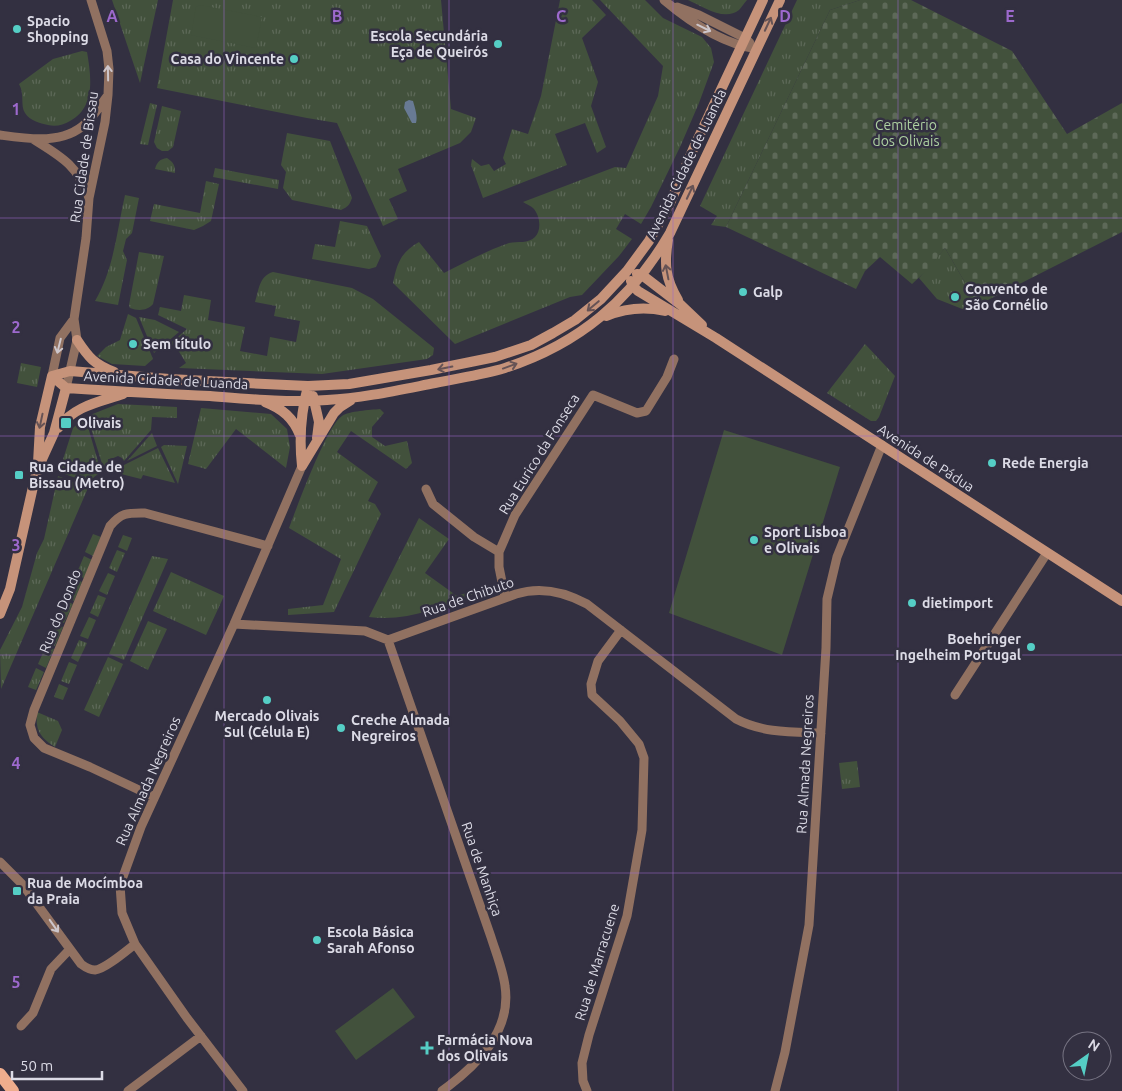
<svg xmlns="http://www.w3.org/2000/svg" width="1122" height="1091" viewBox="0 0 1122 1091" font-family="Ubuntu,sans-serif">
<defs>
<pattern id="grass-tufts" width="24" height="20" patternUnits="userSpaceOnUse" patternTransform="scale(1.25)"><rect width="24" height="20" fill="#42513c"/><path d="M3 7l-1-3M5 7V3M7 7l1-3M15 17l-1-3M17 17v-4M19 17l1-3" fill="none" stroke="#5d6958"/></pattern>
<pattern id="cemetery-stones" width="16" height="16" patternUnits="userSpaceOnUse" patternTransform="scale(1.25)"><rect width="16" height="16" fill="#42513c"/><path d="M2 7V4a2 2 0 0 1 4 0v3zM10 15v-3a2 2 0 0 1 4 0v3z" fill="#5d6958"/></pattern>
</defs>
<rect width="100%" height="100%" fill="#333041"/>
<path fill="url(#grass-tufts)" d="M112 0H158L140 83Z
M173 0H441L451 109 476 118 471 132 460 143 398 169 407 191 389 199 398 219 383 226 337 123 307 118 157 88Z
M560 0H592L606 15 582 38 598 82 591 106 606 147 597 153 585 123 555 134 567 165 483 198 471 165 472 159 481 166 489 164 494 171 506 164 503 158 512 129 528 134 541 96Z
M600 0H645L663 18 702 37 711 48 714 62 699 103 680 147 651 207 641 224 625 214 616 229 632 239 619 256 582 295 570 297 455 344 393 283C397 263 401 252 419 242L444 273C466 262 486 251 509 243 518 241 528 244 535 237 542 230 540 215 533 208 531 206 526 204 523 202L615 167 626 168 658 96 663 66Z
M688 0H747C744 3 742 7 739 10 724 22 702 6 688 0Z
M797 0H860L830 10 726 227 711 225 717 216 700 206Z
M82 51 87 52C91 76 96 107 70 121 63 125 56 127 48 125 40 123 30 121 25 113 20 105 25 95 19 84L53 59Z
M150 103 157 105 148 145 140 144Z
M162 106 181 111 173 147 168 151H162L157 148 154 142Z
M287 133 330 141 352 198C350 204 348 207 341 210L292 200 283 188 286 172 281 165Z
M167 158C174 163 175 165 175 173L155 169C157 162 160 159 167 158Z
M215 168 279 180 278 189 213 177Z
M206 181 219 184 211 221 203 226 194 230 150 221 154 204 200 213Z
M125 195 139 198 132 233 126 239 123 251 127 260 118 305 95 301C114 269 117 230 125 195Z
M340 221 367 226 381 256 376 267 369 269 312 259 315 244 335 247Z
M945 248 978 305 970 312 937 299 919 278Z
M139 252 164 256 153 304C147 311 138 311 130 308L129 305Z
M273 272 352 288 373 299 434 348 433 355 427 359 322 374 179 368 186 363 178 350 180 348 176 343 167 349 166 347 187 329 158 315 160 307 181 311 184 295 211 300 208 320 245 327 240 351 267 356 270 337 296 342 300 321 274 316 276 306 255 302C259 290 259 276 273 272Z
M128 314 136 318 153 359 145 366 112 364 97 356 106 347 120 340Z
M139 317 155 320 179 332 154 353Z
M865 344 895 376 879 417 876 421H871L827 393Z
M21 363 41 367 37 387 17 383Z
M118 404 177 407V418L152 417 151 430 124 461 122 458 118 456 111 459H108L107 471 104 470 88 419 90 415Z
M201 408 271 414 287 429 290 447 286 468 236 429 206 469 188 464Z
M380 409 384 413 372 427V437L385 446 407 441 412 463 406 469 351 431 337 452 378 482 368 501 375 504 381 514 334 612 288 615V609L323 605 341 559 289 528C297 507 327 425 342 416 349 411 370 410 380 409Z
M83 419 86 420 101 472 94 477 90 483 59 472 73 428Z
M152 433 157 446 127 461Z
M164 445 187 446 178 484 161 447Z
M158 448 175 483 143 475 141 479 117 473 124 465Z
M58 476 88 488 1 689 0 650 22 607 37 553 44 539Z
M419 518 449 539 425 573 457 596 472 591 473 594C440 608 405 622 369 617Z
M93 534 101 537 93 556 85 552Z
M123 535 132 538 127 551 118 547Z
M117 550 125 553 117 572 109 568Z
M84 556 92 560 84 578 76 575Z
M152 556 168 559 124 660 109 654Z
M171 572 224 596 206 635 153 611Z
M108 573 115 576 107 595 99 591Z
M74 579 82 582 74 601 66 597Z
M98 595 106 598 98 617 90 613Z
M65 601 73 604 64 623 57 620Z
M89 617 96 620 88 639 80 636Z
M148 621 167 629 148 670 130 661Z
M55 624 63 627 55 646 47 642Z
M79 640 87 643 78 662 71 658Z
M46 646 54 649 46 668 38 664Z
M108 657 123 664 99 717 84 710Z
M69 662 77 665 69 684 61 681Z
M36 668 44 672 36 690 28 687Z
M59 684 68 688 63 700 54 697Z
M37 712 58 721 62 730 55 747C40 737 35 730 37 712Z
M857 761 860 787 842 789 839 763Z"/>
<path fill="url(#cemetery-stones)" d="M860 0H911L1012 51 1067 134 1122 103V232L978 305 945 248 927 270 912 284 880 257 865 271 856 289 726 227 830 10Z"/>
<path fill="#42513c" d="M200 5 262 17 256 48 191 35 196 7Z
M724 430 840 467 782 655 669 613Z
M393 988 415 1017 356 1060 335 1031Z"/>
<path fill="#687a94" d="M409 100 413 101C415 108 418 117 416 123H412L404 108 405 102Z"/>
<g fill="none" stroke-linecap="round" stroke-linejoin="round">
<path stroke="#917161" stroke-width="9" d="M664 0C690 22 723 44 757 49
M677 7 699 15 745 38 750 43
M0 135C28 139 64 145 86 123 95 115 101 104 108 95
M33 139C60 156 78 165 89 198
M52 376 60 338 74 319
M66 388 77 340 74 319 86 238 89 198 105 122 108 95 109 69 107 51 91 0
M426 489 433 504 474 537 499 552
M505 597 499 567V552L515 515 593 395 637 413 646 411 667 377 674 359
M234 624 365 631 388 640 516 594C541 586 565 592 587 604L736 719C763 733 791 732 821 733
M388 640 491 937C496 953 503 970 505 986 512 1032 476 1066 442 1091
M955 695 1047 553
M154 797 90 767 44 748 34 738 30 725 34 710 110 526C122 512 128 513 145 513L268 546
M0 862 23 885 81 964C85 967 89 970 95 970 105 969 126 951 135 944
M21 1026 33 1013 51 969 70 949
M128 1091 201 1036
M243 1091 187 1018 135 944 122 913 120 885 141 827 234 624 302 466
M587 1091 583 1081 582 1063 589 1035 627 916 642 830 644 758 639 744 620 721 592 695 591 684 598 661 621 630
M775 1091 785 1052 809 925 826 648 827 599 837 557 882 445"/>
<path stroke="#c6937a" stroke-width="10" d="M668 240C664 264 665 278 678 300
M637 274 642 275 681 305 702 325
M631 281 633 286 638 291 716 338 1122 601
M606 316C626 308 644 306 665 311
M77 340C89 358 94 364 114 372
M52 376 66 388C114 391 162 394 210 396 248 399 288 403 327 400 363 398 399 390 435 383 458 378 482 375 505 368 579 344 631 300 670 233L780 0
M52 376 70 371 169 379 265 384 308 386 349 384 431 370 495 357 531 345 553 333 575 320 601 299 627 271 649 241 670 203 695 145 763 0
M313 396 319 422 317 438
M265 402C283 409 293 418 300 435
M58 428C74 406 99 402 123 394
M38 463 40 427 52 376
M302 466 334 413 340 407 351 400
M302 466C299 439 301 412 308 386
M0 614 10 589 35 478 38 468 54 433 66 388"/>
<path stroke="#efad8d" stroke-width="12" d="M0 1074 13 1091"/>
</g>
<defs><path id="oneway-shaft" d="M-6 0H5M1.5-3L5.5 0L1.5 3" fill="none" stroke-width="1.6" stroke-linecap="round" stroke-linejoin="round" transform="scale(1.25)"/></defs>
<g stroke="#665355">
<use href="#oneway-shaft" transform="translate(768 24) rotate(-65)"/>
<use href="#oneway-shaft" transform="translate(690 192) rotate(-65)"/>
<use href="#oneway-shaft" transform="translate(667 272) rotate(-101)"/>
<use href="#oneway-shaft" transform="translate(593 306) rotate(140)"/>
<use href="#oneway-shaft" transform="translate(510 366) rotate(-20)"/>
<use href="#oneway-shaft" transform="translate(445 368) rotate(169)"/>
<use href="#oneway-shaft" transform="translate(41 421) rotate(102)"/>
</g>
<g stroke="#cdc6cb">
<use href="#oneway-shaft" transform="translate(704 28) rotate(26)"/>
<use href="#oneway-shaft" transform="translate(108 73) rotate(-91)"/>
<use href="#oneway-shaft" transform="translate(59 346) rotate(104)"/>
<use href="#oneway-shaft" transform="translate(54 926) rotate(55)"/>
</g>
<path fill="none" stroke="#9d69cd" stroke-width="1" stroke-opacity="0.55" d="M224 0V1091M449 0V1091M673 0V1091M898 0V1091M0 218H1122M0 436H1122M0 655H1122M0 873H1122"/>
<g fill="#55cec5" stroke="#333041" stroke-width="2">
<circle cx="17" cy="29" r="5"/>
<circle cx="498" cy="44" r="5"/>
<circle cx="294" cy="59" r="5"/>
<circle cx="743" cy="292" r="5"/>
<circle cx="955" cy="297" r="5"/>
<circle cx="133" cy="344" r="5"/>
<rect x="60" y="417" width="12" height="12" rx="2.5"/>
<circle cx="992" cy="463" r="5"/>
<rect x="14" y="470" width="10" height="10" rx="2.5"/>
<circle cx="754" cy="540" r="5"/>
<circle cx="912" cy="603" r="5"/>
<circle cx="1031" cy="647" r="5"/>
<circle cx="267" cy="700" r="5"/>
<circle cx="341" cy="728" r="5"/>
<rect x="12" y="886" width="10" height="10" rx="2.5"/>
<circle cx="317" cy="940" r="5"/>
<path d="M424.5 1040.5h5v5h5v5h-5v5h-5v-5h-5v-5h5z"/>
</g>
<g text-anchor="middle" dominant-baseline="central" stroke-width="5" stroke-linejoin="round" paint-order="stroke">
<g font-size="14" font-weight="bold" fill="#dcdbe6" stroke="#333041" text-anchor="start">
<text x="27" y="21">Spacio<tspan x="27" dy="16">Shopping</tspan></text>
<text x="488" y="36" text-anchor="end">Escola Secundária<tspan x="488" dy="16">Eça de Queirós</tspan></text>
<text x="284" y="59" text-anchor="end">Casa do Vincente</text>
<text x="965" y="289">Convento de<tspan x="965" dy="16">São Cornélio</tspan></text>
<text x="753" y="292">Galp</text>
<text x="143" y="344">Sem título</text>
<text x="77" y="423">Olivais</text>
<text x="1002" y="463">Rede Energia</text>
<text x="29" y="467">Rua Cidade de<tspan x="29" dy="16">Bissau (Metro)</tspan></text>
<text x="764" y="532">Sport Lisboa<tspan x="764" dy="16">e Olivais</tspan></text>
<text x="922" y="603">dietimport</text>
<text x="1021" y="639" text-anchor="end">Boehringer<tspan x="1021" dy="16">Ingelheim Portugal</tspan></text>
<text x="267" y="716" text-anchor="middle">Mercado Olivais<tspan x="267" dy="16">Sul (Célula E)</tspan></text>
<text x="351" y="720">Creche Almada<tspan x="351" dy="16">Negreiros</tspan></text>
<text x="27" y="883">Rua de Mocímboa<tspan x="27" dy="16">da Praia</tspan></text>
<text x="327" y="932">Escola Básica<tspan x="327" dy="16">Sarah Afonso</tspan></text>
<text x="437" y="1040">Farmácia Nova<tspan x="437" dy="16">dos Olivais</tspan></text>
</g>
<g font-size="14" fill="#add1a1" stroke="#333041">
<text x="906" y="125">Cemitério<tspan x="906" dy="16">dos Olivais</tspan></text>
</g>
<g font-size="14" fill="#dcdbe6" stroke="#333041">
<text transform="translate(84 157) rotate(-82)">Rua Cidade de Bissau</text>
<text transform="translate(686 164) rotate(-64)">Avenida Cidade de Luanda</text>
<text transform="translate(166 380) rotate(3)">Avenida Cidade de Luanda</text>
<text transform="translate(539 454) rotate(-58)">Rua Eurico da Fonseca</text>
<text transform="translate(926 458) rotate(33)">Avenida de Pádua</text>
<text transform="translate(468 597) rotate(-19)">Rua de Chibuto</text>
<text transform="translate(60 611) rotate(-68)">Rua do Dondo</text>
<text transform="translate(805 764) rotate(-87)">Rua Almada Negreiros</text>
<text transform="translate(148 781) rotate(-66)">Rua Almada Negreiros</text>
<text transform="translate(482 869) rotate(71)">Rua de Manhiça</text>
<text transform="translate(597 962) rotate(-73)">Rua de Marracuene</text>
</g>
</g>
<g font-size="16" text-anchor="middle" font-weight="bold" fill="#9d69cd" stroke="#333041" stroke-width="5" stroke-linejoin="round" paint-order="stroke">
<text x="112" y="22">A</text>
<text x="337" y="22">B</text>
<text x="561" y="22">C</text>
<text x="785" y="22">D</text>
<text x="1010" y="22">E</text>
<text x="16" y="115">1</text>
<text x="16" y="333">2</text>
<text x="16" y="551">3</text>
<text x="16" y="769">4</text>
<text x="16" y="988">5</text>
</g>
<g transform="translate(1087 1056) rotate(33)"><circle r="24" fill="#333041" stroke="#777483"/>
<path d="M0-4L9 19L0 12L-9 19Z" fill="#55cec5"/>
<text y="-8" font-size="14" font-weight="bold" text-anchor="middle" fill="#dcdbe6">N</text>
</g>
<path d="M12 1071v8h90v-8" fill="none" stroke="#dcdbe6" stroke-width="2.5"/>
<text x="20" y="1071" font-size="15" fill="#dcdbe6" stroke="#333041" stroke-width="4" paint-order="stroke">50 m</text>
</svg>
